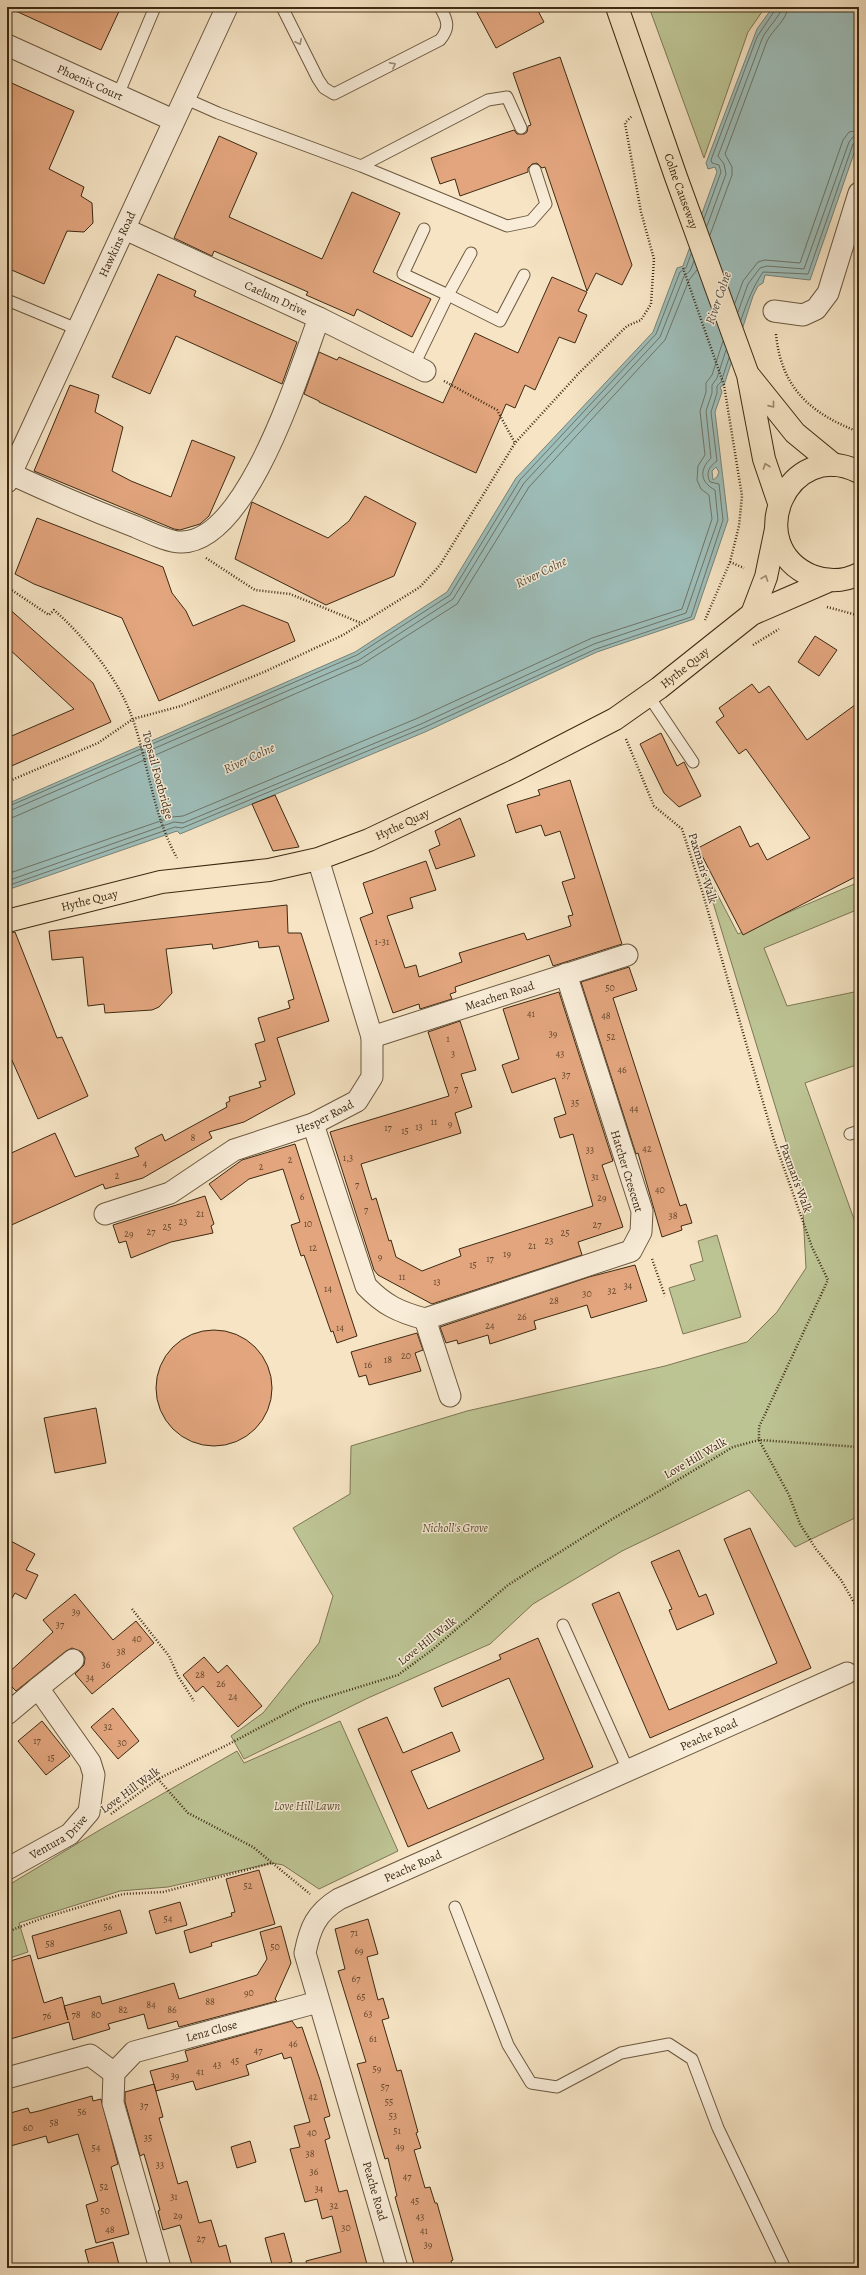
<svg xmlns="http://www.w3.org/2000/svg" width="866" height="2275" viewBox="0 0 866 2275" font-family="Alegreya,serif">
<rect width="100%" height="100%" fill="#f6e4c4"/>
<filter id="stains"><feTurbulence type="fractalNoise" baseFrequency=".005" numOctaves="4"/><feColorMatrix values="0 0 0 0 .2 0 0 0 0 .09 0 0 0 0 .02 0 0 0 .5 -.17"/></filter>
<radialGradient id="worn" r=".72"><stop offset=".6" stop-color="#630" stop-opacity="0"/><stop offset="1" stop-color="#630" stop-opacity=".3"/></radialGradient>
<path fill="#bdc494" stroke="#7d7754" d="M649 7H769L764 9 748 32 704 158Z
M701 863 738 934 859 882V909L764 948 787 1006 859 991V1064L805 1083 859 1233V1516L795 1547 749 1490 622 1551 533 1604 490 1644 368 1698 244 1759 231 1736 263 1713 319 1643 333 1596 293 1528 350 1494 351 1446 467 1411 665 1366 747 1342 777 1312 806 1268 802 1194Z
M717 1235 741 1317 683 1334 669 1288 695 1280 690 1265 703 1261 698 1241Z
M340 1721 398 1851 319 1889 283 1865 272 1863 168 1887 120 1891 19 1923 28 1952 7 1959V1886L98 1831 237 1751 244 1763Z"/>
<path fill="#9ebeba" stroke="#778377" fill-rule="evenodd" d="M779 7H859V139L810 280 765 275 763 283 758 286 753 296 724 385 720 387 722 392 715 412 728 520 694 619 597 652 425 732 180 834 177 831 7 890V804L355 652 447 592 516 478 653 332 677 268 683 266 717 172 715 167 708 169 706 163 757 29 770 11ZM716 467 719 472 717 477 713 480 712 471Z"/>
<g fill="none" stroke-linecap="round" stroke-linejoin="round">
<path stroke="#6e7466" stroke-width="1" d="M704 219 721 172 719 165 712 163 711 160 757 37 777 7
M707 226 726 174 724 164 718 156 762 39C766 29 781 16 782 7
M710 235 732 175V167L725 154 767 41C773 29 787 20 788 7
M735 303 743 281 758 262 765 260 800 263 843 140 849 132 859 130
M738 312 748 284 760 268 767 266 804 269 849 142 853 137 859 136
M741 320C747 302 753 287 763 272L808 274 853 144 859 141
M7 807 357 655 450 595 520 480 656 334 680 272 686 268 691 254
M7 812 359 660 453 599 524 483 660 337 684 276 690 271 694 261
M7 818 14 817 361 665 457 604 529 487 665 340 689 280 697 270
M7 874 172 817 183 816 418 718 592 638 682 609 712 519 709 495 701 489 697 480 698 466 705 455 700 411 706 392V383L712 375 723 341
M7 881 174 822 183 823 421 724 594 644 686 613 718 520 715 490C700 482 699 470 711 458L706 411 712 393V385L717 378 726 350
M7 886 175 827 182 828 423 728 596 649 691 617 723 520 719 484 710 482C705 472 710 466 717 461L711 412 717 393V386L721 382 729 358"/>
</g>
<path fill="#e2a57e" stroke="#3d2a13" d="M7 7H121L101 50Z
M474 7H536L544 22 496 48Z
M560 57 632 265 622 285 596 273 587 291 545 167 542 168 537 163 532 164 528 168V172L460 196 455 179 440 184 431 158 514 130 517 134H524L527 132 528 126 531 125 513 73Z
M7 81 74 111 49 169 84 187 81 196 92 203 93 223 84 232 67 231 44 284 7 268Z
M219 136 257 153 229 217 322 259 352 192 400 213 373 272 431 299 412 337 357 309 354 316 306 295 308 292 214 251 212 256 174 238Z
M158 274 196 291 194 296 297 342 282 384 176 336 150 394 112 377Z
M552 277 587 292 578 311 587 315 575 343 559 337 535 390 525 385 515 408 506 404 476 473 319 402V401L304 394 319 352 337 360 339 357 443 403 475 333 518 353Z
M70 385 99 395 95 412 123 427 112 471 131 481 171 497 192 440 235 457 209 516 200 524 180 530 174 529 34 471Z
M365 496 416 523 394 576 326 605 235 559 252 502 328 538 349 521Z
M37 518 163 567 172 593 186 611 193 626 243 605 288 623 295 641 159 701 122 618 34 584 15 574Z
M7 607 93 683 111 722 7 768V738L74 709 7 647Z
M815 636 837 650 819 676 798 662Z
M752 684 759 693 769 686 807 740 859 702V875L743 935 698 848 740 826 750 847 758 843 767 860 810 838 746 749 739 754 716 722 724 716 719 708Z
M661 733 677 766 684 762 701 796 679 807 664 793 640 744Z
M570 780 622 944 553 966 549 955 455 987 456 992 450 994 452 999 420 1009 419 1004 393 1013 360 918 373 913 363 883 426 861 436 890 410 898 413 908 387 916 405 968 416 965 419 977 462 962 459 953 524 933 527 940 571 926 568 916 573 915 562 882 575 878 560 831 545 836 541 825 516 833 507 805 540 795 538 790Z
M275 795 299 847 273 851 252 804Z
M460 818 475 856 436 869 429 850 440 845 435 831Z
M287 905 288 933H301L329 1021 277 1038 295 1094 244 1122 209 1132 212 1138 143 1178 105 1189 103 1184 7 1227V1155L55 1133 75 1177 139 1156 135 1148 148 1141 162 1134 165 1141 227 1107 226 1103 230 1101 229 1097 261 1087 259 1082 266 1080 255 1044 265 1041 258 1018 290 1008 288 1001 294 999 279 946 259 948 258 941 213 949 212 944 166 949 172 993 159 1007 152 1010 105 1013 104 1004 88 1006 83 957 52 960 49 931Z
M15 932 57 1038 62 1037 88 1096 38 1119 7 1049V933Z
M629 967 637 990 613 998 680 1206 686 1204 692 1223 681 1226 682 1230 662 1237 638 1153 636 1154 581 982Z
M559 992 613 1161 602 1165 623 1227 578 1242 582 1255 432 1304 378 1275 374 1270 330 1132 449 1096 428 1032 460 1021 476 1070 461 1074 472 1107 455 1113 461 1133 361 1164 372 1200 376 1198 389 1241 391 1240 396 1257 422 1271 461 1256 459 1249 593 1206 573 1134 560 1138 554 1118 566 1114 555 1078 512 1093 502 1065 519 1059 503 1009Z
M295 1144 357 1336 337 1343 333 1331 331 1332 304 1255 301 1256 291 1225 300 1222 283 1169 249 1179 221 1200 209 1184 242 1160Z
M205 1196 214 1224 211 1226 213 1233 171 1242 131 1258 126 1241 119 1243 113 1225Z
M635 1265 647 1301 591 1318 587 1305 534 1321 536 1329 490 1344 488 1335 458 1344 457 1340 446 1343 440 1327 589 1277Z
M156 1388a58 58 0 1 1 116 0a58 58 0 1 1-116 0Z
M417 1333 423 1350 415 1353 421 1371 369 1385 366 1375 359 1377 351 1352Z
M96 1408 106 1463 55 1473 44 1418Z
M750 1528 811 1668 650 1738 592 1604 619 1592 669 1710 777 1663 724 1539Z
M7 1539 35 1554 26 1570 38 1575 26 1599 15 1593 7 1607Z
M679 1550 699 1597 706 1594 714 1614 677 1630 669 1610 672 1609 651 1562Z
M75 1594 113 1640 136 1621 154 1643 92 1694 75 1674 84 1665 85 1658 82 1652 72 1648 66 1651 16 1691 7 1682V1674L53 1632 43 1620Z
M538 1638 593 1767 408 1847 358 1729 387 1717 403 1753 452 1732 460 1751 411 1771 428 1809 544 1759 509 1678 442 1707 434 1688 501 1659 499 1655Z
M204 1657 218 1673 227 1665 262 1706 238 1727 203 1686 196 1692 183 1675Z
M113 1708 139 1741 118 1759 91 1727Z
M42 1721 70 1756 46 1775 18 1741Z
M259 1870 275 1924 211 1943 212 1946 190 1953 184 1931 232 1916 231 1913 235 1912 226 1879Z
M180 1902 187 1925 156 1934 149 1911Z
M120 1910 127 1933 38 1959 32 1936Z
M368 1919 378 1954 367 1957 378 2000 383 1998 389 2018 382 2020 397 2071 401 2070 418 2132 416 2133 421 2148 414 2150 425 2188 430 2187 435 2203H437L453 2260 451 2261 453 2268H415L395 2197 397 2196 388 2158 385 2159 357 2064 366 2062 338 1971 345 1969 335 1929Z
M281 1926 291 1963 275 1999 277 2001 179 2027 177 2021 148 2029 144 2014 108 2024 110 2029 73 2040 69 2022 7 2040V1962L30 1955 44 2003 62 1997 68 2020 64 2006 100 1996 102 2004 174 1983 179 1999 257 1975 267 1959 260 1932Z
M292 2021 297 2028 302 2027 320 2080 330 2116 324 2118 330 2138 325 2140 339 2192 347 2190 368 2268H307L306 2261 341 2252 332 2216 322 2219 317 2199 305 2202 290 2149 300 2147 294 2126 310 2122 291 2057 284 2059 282 2053 246 2065 249 2075 196 2090 193 2081 156 2091 150 2071 188 2061 185 2051Z
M154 2084 163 2117 159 2118 178 2184 187 2181 199 2223 211 2220 219 2247 226 2245 232 2268H193L180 2225 163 2230 158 2211 160 2210 144 2154 140 2156 125 2102V2092Z
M92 2096 93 2101 101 2099 118 2164 111 2167 129 2234 96 2243 86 2205 98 2201 78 2134 48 2143 46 2136 7 2147V2114L28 2108 30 2113 39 2111Z
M250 2141 256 2162 237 2168 231 2147Z
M284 2233 292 2262 273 2268 265 2238Z
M113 2242 120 2268H90L85 2250Z"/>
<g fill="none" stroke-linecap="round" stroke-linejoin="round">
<g stroke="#6b583f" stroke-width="13">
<path id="service" d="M282 7 318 79 324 88 334 94 440 40C450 28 448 21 440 7
M118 95 155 7
M184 98 218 113 361 166 488 100 507 97 521 128
M361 166 507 226 531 221 546 204 535 170
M471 253 448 295 500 321 524 275
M7 300 77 329
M414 365 448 295 403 274 424 229
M648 695 693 762
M850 1134 859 1131
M563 1625 628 1770
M455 1907 508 2045 531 2083 557 2087 621 2053 669 2044 692 2059 718 2128 785 2268"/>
</g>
<g stroke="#6b583f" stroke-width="23">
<g id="minor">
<path id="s1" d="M7 45 173 120"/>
<path id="s2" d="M125 229 319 318 425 371"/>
<path d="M774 311 803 315 816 309 828 293 859 193"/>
<path d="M11 474C52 493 94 511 136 527 148 532 170 543 182 542 248 541 299 371 319 318"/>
<path id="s3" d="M7 482 227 7"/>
<path id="s4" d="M372 1037 627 955"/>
<path d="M313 1124 366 1286C384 1305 399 1312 425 1319L631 1251 641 1232 642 1211 566 974"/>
<path id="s5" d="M105 1214 170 1193 234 1150 313 1124 357 1101 372 1077V1037L318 859"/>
<path d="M425 1319 450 1396"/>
<path d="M7 1714 38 1688"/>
<path id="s6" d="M7 1869 70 1834 89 1812 94 1775 90 1762 38 1688 73 1660"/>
<path d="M7 2078 90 2055 114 2073"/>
<path id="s7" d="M160 2268 113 2103 114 2073 134 2052 318 2002"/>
<path id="s8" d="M397 2268 305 1953C310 1928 316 1913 339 1899L847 1673"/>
</g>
</g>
<g stroke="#3d2a13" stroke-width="24">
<g id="primary">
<path id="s9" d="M617 7 676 177 748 375 764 459 779 503"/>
<path d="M750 377 795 433 834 465"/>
<path d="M859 472C788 436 740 546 812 576 828 582 843 582 859 574"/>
<path d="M752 614 766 577 776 529"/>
<path id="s10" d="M7 921 161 882 269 870 318 859 369 840 514 771 615 719 659 688 752 614 826 582"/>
</g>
</g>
<path stroke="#3d2a13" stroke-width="2.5" stroke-dasharray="1 2" stroke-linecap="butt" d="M683 268 724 385 742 496 739 526 730 562 705 620
M776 334C781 388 811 414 859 432
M444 381 497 410 515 443
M206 558 255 590 290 594 361 623
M730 562 744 568
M7 587 49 615 54 610C85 637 120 681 133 720 149 766 153 815 177 858
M827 607 857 615 859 614
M753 645 779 629
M626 739 654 806 682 829 703 894 774 1140 812 1247 828 1280 759 1427V1440L789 1495 800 1524 816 1549 841 1580 859 1611
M7 782 98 743 133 719 181 706 264 672 343 635 420 587 440 565 515 443 579 373 627 326 641 320 651 304 654 259 641 212 625 123 632 116
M652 1259 665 1296
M132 1609 169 1656 178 1676 194 1701
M158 1779 188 1813 253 1847 310 1894
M111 1814 158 1779 229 1744 304 1704 398 1675 432 1650 508 1585 609 1521 733 1447 759 1440 859 1447
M7 1932 40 1919 123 1894 163 1892 272 1863"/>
<use href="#service" stroke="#f9edd9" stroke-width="11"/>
<use href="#minor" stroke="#f9edd9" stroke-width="21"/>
<use href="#primary" stroke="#f6e4c4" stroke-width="22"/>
</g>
<defs><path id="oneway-chevron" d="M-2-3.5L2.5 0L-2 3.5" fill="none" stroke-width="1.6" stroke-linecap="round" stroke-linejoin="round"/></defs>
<g stroke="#9b8c76">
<use href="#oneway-chevron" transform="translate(299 42) rotate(64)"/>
<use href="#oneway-chevron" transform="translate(393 65) rotate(-28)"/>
</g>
<g stroke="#9a876c">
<use href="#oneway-chevron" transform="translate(772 405) rotate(51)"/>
<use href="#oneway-chevron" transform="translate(766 466) rotate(-109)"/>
<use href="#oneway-chevron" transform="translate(765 578) rotate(-70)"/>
</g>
<g text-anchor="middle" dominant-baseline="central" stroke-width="3" stroke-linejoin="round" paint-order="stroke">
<g font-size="10" fill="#66492e">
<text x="382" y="941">1-31</text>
<text x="610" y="987">50</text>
<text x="531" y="1013">41</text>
<text x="606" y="1015">48</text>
<text x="553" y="1033">39</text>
<text x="611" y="1036">52</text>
<text x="448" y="1038">1</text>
<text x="453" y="1053">3</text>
<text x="560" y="1053">43</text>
<text x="622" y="1069">46</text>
<text x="566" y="1074">37</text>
<text x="456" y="1088">7</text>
<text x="575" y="1102">35</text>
<text x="634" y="1108">44</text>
<text x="434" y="1121">11</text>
<text x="450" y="1123">9</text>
<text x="419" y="1126">13</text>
<text x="388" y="1127">17</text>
<text x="405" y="1130">15</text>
<text x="193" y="1137">8</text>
<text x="647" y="1148">42</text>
<text x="590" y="1149">33</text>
<text x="348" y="1157">1,3</text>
<text x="290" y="1159">2</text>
<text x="145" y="1163">4</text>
<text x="261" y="1166">2</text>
<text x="117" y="1175">2</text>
<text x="595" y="1176">31</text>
<text x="357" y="1184">7</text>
<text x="660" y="1189">40</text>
<text x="302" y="1196">6</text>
<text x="602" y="1197">29</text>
<text x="366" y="1209">7</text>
<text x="200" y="1213">21</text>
<text x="673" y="1215">38</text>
<text x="183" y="1221">23</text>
<text x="308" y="1223">10</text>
<text x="597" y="1224">27</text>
<text x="167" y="1226">25</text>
<text x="151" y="1231">27</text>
<text x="565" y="1232">25</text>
<text x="129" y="1233">29</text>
<text x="549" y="1240">23</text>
<text x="532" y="1245">21</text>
<text x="313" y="1247">12</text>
<text x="507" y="1253">19</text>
<text x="380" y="1256">9</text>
<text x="490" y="1258">17</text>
<text x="473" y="1264">15</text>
<text x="402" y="1276">11</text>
<text x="437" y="1281">13</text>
<text x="628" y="1285">34</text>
<text x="328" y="1288">14</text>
<text x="612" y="1290">32</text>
<text x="587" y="1293">30</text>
<text x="554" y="1300">28</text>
<text x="522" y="1316">26</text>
<text x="490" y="1325">24</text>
<text x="340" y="1327">14</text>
<text x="406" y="1355">20</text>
<text x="388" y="1359">18</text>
<text x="368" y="1364">16</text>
<text x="76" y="1611">39</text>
<text x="60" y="1624">37</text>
<text x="137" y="1638">40</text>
<text x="121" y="1651">38</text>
<text x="106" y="1664">36</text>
<text x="200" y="1674">28</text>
<text x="90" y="1677">34</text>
<text x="221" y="1683">26</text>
<text x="233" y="1696">24</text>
<text x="108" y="1726">32</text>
<text x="37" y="1740">17</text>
<text x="122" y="1742">30</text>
<text x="51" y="1757">15</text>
<text x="248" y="1885">52</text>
<text x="168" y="1918">54</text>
<text x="108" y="1926">56</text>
<text x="354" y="1932">71</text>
<text x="50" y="1943">58</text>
<text x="275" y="1946">50</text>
<text x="359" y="1950">69</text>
<text x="356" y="1978">67</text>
<text x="249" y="1992">90</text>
<text x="361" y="1996">65</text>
<text x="210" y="2001">88</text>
<text x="151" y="2004">84</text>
<text x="123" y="2009">82</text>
<text x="172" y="2009">86</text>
<text x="368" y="2013">63</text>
<text x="76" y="2014">78</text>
<text x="96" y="2014">80</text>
<text x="47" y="2015">76</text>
<text x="373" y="2038">61</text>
<text x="293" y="2043">46</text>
<text x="258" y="2050">47</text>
<text x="235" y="2060">45</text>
<text x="217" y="2064">43</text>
<text x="377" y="2068">59</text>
<text x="200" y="2071">41</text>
<text x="175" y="2075">39</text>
<text x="385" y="2086">57</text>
<text x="313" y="2096">42</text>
<text x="389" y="2101">55</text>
<text x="144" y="2105">37</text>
<text x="82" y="2111">56</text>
<text x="393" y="2115">53</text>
<text x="54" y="2122">58</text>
<text x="28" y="2127">60</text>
<text x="397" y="2130">51</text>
<text x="312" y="2132">40</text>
<text x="148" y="2137">35</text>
<text x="400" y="2146">49</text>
<text x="96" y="2147">54</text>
<text x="310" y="2153">38</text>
<text x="160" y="2164">33</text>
<text x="314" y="2171">36</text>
<text x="407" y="2176">47</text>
<text x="104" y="2186">52</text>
<text x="319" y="2188">34</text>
<text x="174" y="2196">31</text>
<text x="415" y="2200">45</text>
<text x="334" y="2205">32</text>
<text x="105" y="2210">50</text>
<text x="178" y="2215">29</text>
<text x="420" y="2216">43</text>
<text x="346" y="2227">30</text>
<text x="110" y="2229">48</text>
<text x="424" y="2230">41</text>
<text x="201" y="2238">27</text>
<text x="428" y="2244">39</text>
</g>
<g font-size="12" fill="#3d2a13" stroke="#f9edd9">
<text stroke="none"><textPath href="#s1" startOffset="91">Phoenix Court</textPath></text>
<text stroke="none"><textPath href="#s9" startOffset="195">Colne Causeway</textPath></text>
<text stroke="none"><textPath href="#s3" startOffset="262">Hawkins Road</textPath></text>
<text stroke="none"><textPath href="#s2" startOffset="166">Caelum Drive</textPath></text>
<text stroke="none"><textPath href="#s10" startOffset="733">Hythe Quay</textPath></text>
<text transform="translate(158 775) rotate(75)">Topsail Footbridge</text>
<text stroke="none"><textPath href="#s10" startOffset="409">Hythe Quay</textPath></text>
<text transform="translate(703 868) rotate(73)">Paxman's Walk</text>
<text stroke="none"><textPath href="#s10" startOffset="85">Hythe Quay</textPath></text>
<text stroke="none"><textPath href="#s4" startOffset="134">Meachen Road</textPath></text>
<text stroke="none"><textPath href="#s5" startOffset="242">Hesper Road</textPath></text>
<text transform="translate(627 1171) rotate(73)">Hatcher Crescent</text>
<text transform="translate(796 1178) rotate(70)">Paxman's Walk</text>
<text transform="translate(695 1458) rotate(-30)">Love Hill Walk</text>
<text transform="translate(427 1641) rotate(-38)">Love Hill Walk</text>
<text stroke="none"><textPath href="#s8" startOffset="799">Peache Road</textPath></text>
<text transform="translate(130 1790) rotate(-36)">Love Hill Walk</text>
<text stroke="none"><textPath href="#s6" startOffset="61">Ventura Drive</textPath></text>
<text stroke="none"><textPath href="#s8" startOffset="475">Peache Road</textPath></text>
<text stroke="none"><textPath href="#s7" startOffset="311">Lenz Close</textPath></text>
<text transform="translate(375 2191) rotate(74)">Peache Road</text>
</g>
<g font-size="12" font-style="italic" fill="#5d5033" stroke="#f9edd9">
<text x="455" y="1528">Nicholl's Grove</text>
<text x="307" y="1806">Love Hill Lawn</text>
</g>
<g font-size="13" font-style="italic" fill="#554f3d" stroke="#f9edd9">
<text transform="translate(718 298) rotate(-71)">River Colne</text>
<text transform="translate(541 572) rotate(-26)">River Colne</text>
<text transform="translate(249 758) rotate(-25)">River Colne</text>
</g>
</g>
<rect width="866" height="2275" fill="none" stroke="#f6e4c4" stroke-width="24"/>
<rect x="8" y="8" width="850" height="2259" fill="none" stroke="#3d2a13" stroke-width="2"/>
<rect x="12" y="12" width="842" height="2251" fill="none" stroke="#3d2a13"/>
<rect width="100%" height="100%" filter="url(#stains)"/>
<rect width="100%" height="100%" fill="url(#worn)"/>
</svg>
